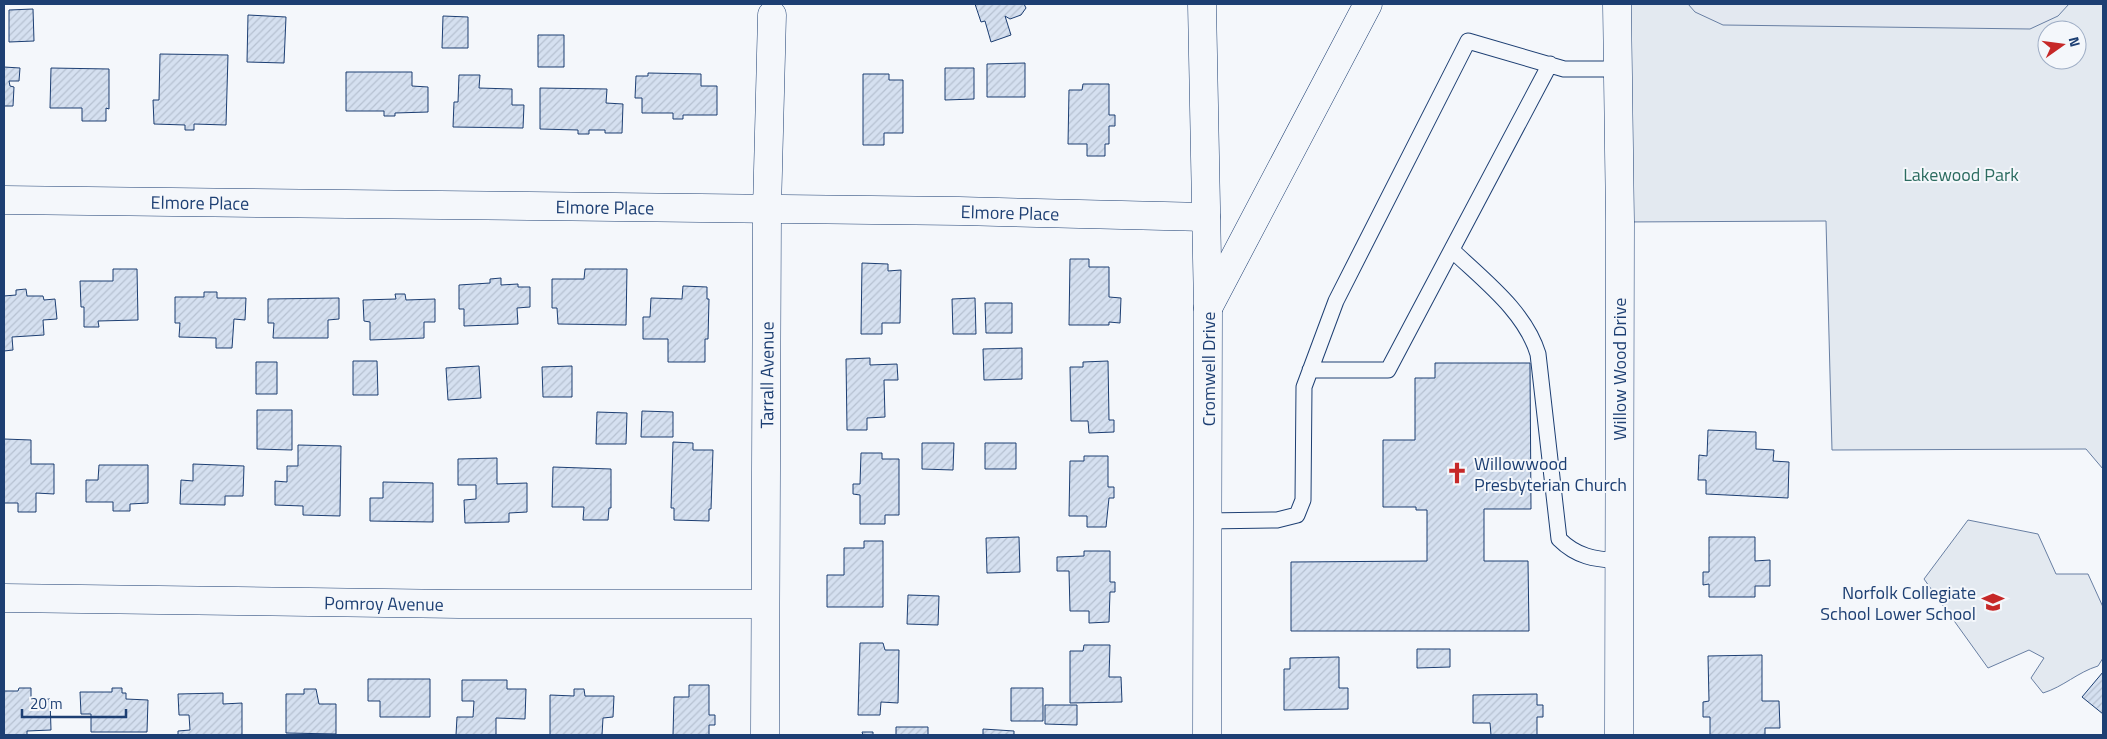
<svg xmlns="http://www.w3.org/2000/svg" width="2107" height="739" viewBox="0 0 2107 739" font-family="'Titillium Web',sans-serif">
<defs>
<pattern id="building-hatch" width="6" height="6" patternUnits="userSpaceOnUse" patternTransform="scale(1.25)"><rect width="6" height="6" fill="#d5e0f0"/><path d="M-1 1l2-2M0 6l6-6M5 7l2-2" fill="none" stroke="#b6c1d1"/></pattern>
</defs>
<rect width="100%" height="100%" fill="#f4f7fb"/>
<path fill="#e3e9f0" stroke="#687fa3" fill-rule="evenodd" d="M1618 4H2103V469L2086 449 1832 450 1826 221 1620 222ZM2047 30H2077V60H2047Z
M1968 520 2038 534 2056 574H2088L2103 607V658L2098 666C2078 672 2063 687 2043 693L2031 678 2044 658 2029 650 1988 668 1924 579Z"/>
<path fill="#e3e8f0" stroke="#687fa3" d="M1688 4H2069L2058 16 2030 29 1723 25 1695 12Z"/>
<path fill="url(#building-hatch)" stroke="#1d3f73" d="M975 4H1024L1026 8 1021 15 1010 19 1005 16 1011 35 991 42 985 21 981 22Z
M33 9 34 41 9 42V10Z
M248 15 286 17 284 63 247 62Z
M443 16 468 17V48H442Z
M538 35H564V67H538Z
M160 54 228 55 226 125 194 124V130H185V125L154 124 153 100H159Z
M1025 63V97H987V64Z
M4 67 20 68 19 81H9L10 86 14 87 13 106H4Z
M51 68 109 69V109L106 108V121H82V108H50Z
M945 68H974V99L945 100Z
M346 72H412V86L428 87V112L395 113V116H384V111H346Z
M648 73 701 74V86H717V115H683V119H673V113H642V98H635L636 76H648Z
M863 74H889V80H903V133H884V145H863Z
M459 75H480L479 88 512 89V105H524L523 128 453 127 454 102H458Z
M1083 84H1109V115H1115V126H1109V144H1105V156H1087V144H1068L1069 90H1082Z
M540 88 607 89 606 103 623 104 622 133H605V130H589V134H578V130L540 129Z
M1070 259H1089V267H1109V297L1121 298 1120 323 1109 322V325H1069Z
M862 263 888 264V271L901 270 900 323H882V334H861Z
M113 269H137L138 320 98 321 99 327H84V307H81L80 281H113Z
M585 269H627L626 325 558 324 557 308H552V279H584Z
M501 278V285L518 284V287H530V307L517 308 518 324 464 326V309H459V285L490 283V279Z
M683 286 707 287V299H709L708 339H705V362H668V339H643V317H650L651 298 682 299Z
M26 289 27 296H43L44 300 55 299 57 319 43 320 44 335 12 337 13 350 4 351V296L16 295V290Z
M204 292H217V298H246L245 320 234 319 232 348H216V338L179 337 180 323H175V297H204Z
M395 294H405L406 300 435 299V322H424V338L370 340V322L364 321 363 300 396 299Z
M339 298V319L328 320V338H273L274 323H268V299Z
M975 298 976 334H953L952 299Z
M985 303H1012V333H986Z
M1022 348V379L984 380 983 349Z
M870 358V365L897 364 898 380H884L885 417 867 418V430H847L846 359Z
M353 361H377L378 395H353Z
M1108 361 1109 420H1114V432L1089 433 1088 421H1071L1070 367H1083V362Z
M256 362H277V394H256Z
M1435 363H1530L1531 509H1484V561H1528L1529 631H1291V562L1427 561V510H1416V507H1383V440H1415V378H1435Z
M479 366 481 398 448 400 446 368Z
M572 366V397H543L542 367Z
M257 410H292V450L257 449Z
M642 411 673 412V437H641Z
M597 412 627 413 626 444H596Z
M1708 430 1756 432V449L1774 450 1773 461 1789 462 1788 498 1706 494V480H1698L1699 455 1707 456Z
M4 439 31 440V464H54V494L36 493V512H18V503H4Z
M673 442 693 443V450H713L711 509H709V521L674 520V508H671Z
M922 443H954L953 470 922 469Z
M985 443H1016V469H985Z
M298 445 341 446 340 516 303 515V506L275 505V481L287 482V466H298Z
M861 453H882V459H899V515H885V524H860V495L853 494V484H860Z
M1084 456H1108V487H1114V498H1109L1106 527H1087V516H1069L1070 461H1084Z
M497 458V484L527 483V512L509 513V522L465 523 464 500 476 499V485H458V459Z
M193 464 244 466 243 496H225V505L180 504 181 480 193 481Z
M99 465H148V503L130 504V511H113V502H86V480H98Z
M553 467 611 469V508H609L608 520H583L584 507H552Z
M383 482 433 483V522L370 521V498H383Z
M1019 537 1020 572 987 573 986 538Z
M1709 537H1755V561L1770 560V586H1755V597H1709V584L1703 585V572H1709Z
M864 541H883V607H827V575H844V548H864Z
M1084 551H1110V582H1115V592H1110L1109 622 1089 623V611H1070L1069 571H1057V557L1084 556Z
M908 595 939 596 938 625 907 624Z
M860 643H883L885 650H899L898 703 881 702 880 715H858Z
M1084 645H1110L1109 677H1121L1122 702 1070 703V651H1083Z
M1417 649H1450V667L1417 668Z
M1762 655V701H1779L1780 728H1765V735H1710V717H1703V702L1709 701 1708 656Z
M1339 657V688H1348V709L1284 710V669H1290V658Z
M2103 672V714L2082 697Z
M368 679H430V717H380V701H368Z
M462 680H507V689H526L525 719 496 718V735H456L457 717H473L474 701H462Z
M689 685H709V715H715V725H709V735H673L674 697H689Z
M19 688H31V700L50 699 51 730 27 731V735H4V691H18Z
M112 688H122V693H126V699L148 700 147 732H91V714H81L80 692H112Z
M1011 688H1043V721H1011Z
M304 689H316L319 704H336V734L286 733V694H304Z
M574 689H584L585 696H614L613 717 603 718 602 735H550V695L574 696Z
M223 693V704L242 703V735H178V731L190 730 189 715H179L178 694Z
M1537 694V705H1543V717H1537V735H1491L1490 723H1473V695Z
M1045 705H1077V725L1045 724Z
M896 727H928V735H896Z
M983 729 1014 731V735H983Z
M862 732H873V735H863Z"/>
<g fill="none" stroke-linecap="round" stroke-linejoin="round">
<g stroke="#1d3f73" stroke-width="17">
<path id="lane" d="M1452 250C1483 280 1525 311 1538 354L1559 539C1577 557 1594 559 1619 561
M1310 370H1388L1550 64
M1207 521 1277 520 1297 515 1303 500 1304 387 1336 301 1468 41 1564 69H1617"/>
</g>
<g stroke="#1d3f73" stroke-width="29">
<g id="street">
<path id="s1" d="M4 200 959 211 1206 217"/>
<path d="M1208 308 1368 4"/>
<path id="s2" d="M4 598 459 604H764"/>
<path id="s3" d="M765 735 767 210 772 15"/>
</g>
</g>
<g stroke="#1d3f73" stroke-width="29">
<path id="secondary" d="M1202 4 1208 308 1207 735
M1617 4 1620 222 1619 735"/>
</g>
<use href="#lane" stroke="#f4f7fb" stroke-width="15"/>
<use href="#street" stroke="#f4f7fb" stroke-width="28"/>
<use href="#secondary" stroke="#f4f7fb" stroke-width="28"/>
</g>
<defs>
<g id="church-bare" transform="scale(1.725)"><path d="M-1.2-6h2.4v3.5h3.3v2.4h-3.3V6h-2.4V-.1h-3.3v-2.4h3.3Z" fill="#c62828" stroke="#f4f7fb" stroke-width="2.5" paint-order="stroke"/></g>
<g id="school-bare" transform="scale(1.725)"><path d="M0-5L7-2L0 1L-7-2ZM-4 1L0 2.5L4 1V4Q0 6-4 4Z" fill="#c62828" stroke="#f4f7fb" stroke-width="2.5" paint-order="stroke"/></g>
</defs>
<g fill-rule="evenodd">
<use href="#church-bare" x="1457" y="473"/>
<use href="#school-bare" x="1993" y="602"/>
</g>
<g text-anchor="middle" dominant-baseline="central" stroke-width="4" stroke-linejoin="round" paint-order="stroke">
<g font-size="18" fill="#2c6c60" stroke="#f4f7fb">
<text x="1961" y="174">Lakewood Park</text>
</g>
<g font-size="18" fill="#1d3f73" stroke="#f4f7fb">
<text stroke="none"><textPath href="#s1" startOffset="196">Elmore Place</textPath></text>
<text stroke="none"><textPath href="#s1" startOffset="601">Elmore Place</textPath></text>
<text stroke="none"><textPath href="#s1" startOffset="1006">Elmore Place</textPath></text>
<text transform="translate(1208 369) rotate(-90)">Cromwell Drive</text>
<text transform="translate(1619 369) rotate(-90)">Willow Wood Drive</text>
<text stroke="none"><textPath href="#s3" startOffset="360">Tarrall Avenue</textPath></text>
<text stroke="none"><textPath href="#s2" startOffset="380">Pomroy Avenue</textPath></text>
</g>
<g font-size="18" fill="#1d3f73" stroke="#f4f7fb" text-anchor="start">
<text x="1474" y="463">Willowwood<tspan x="1474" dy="21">Presbyterian Church</tspan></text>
<text x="1976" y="592" text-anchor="end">Norfolk Collegiate<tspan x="1976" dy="21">School Lower School</tspan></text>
</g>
</g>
<rect width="2107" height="739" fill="none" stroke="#1d3f73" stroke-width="10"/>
<g transform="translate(2062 45) rotate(76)"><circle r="24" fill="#f4f7fb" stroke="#9eadc5"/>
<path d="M0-4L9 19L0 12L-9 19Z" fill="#c62828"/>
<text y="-8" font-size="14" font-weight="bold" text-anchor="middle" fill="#1d3f73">N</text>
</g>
<path d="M22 709v8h104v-8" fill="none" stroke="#1d3f73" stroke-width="2.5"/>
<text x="30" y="709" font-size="15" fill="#1d3f73" stroke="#f4f7fb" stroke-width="4" paint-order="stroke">20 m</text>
</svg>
